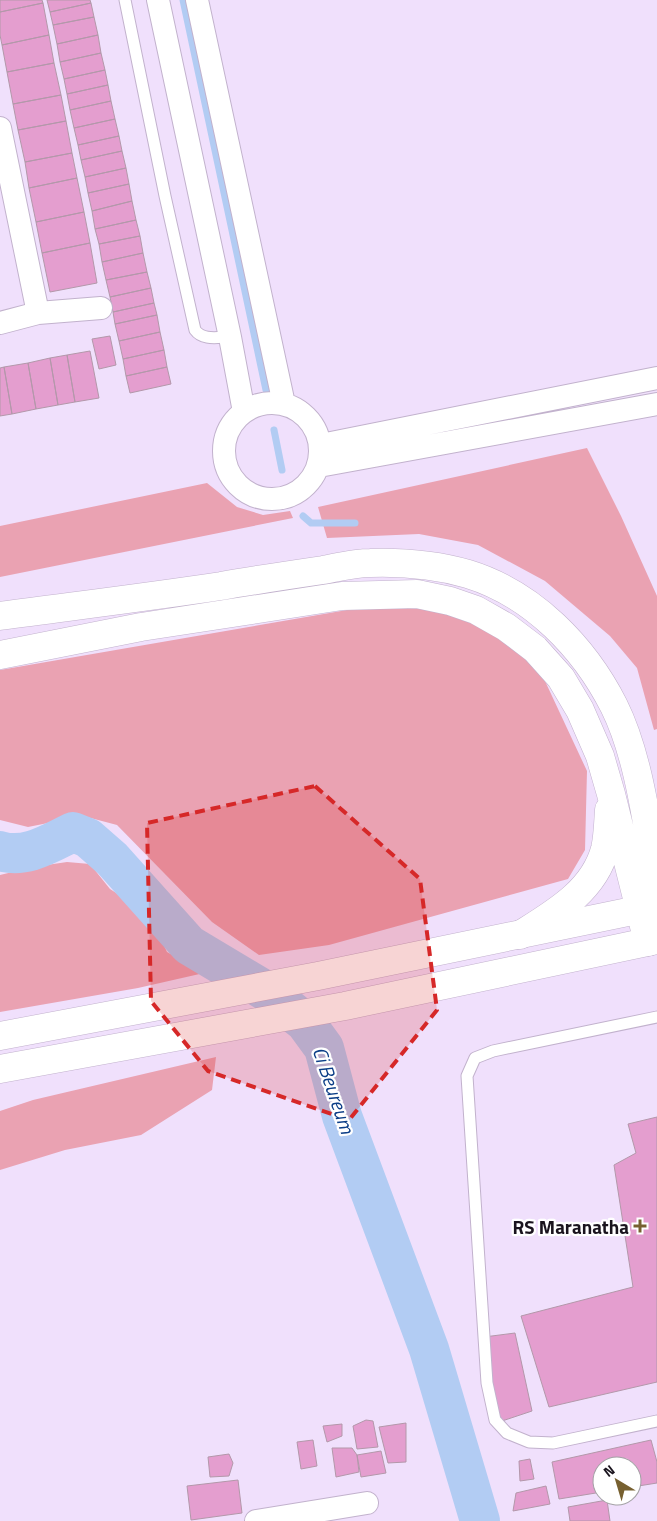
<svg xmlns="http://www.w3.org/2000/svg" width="657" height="1521" viewBox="0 0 657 1521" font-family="'Titillium Web',sans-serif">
<rect width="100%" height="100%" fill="#f0e0fc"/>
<path fill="#eaa2b2" d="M587 448 621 516 657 596V729L654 730 637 668 610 636 545 581 478 545 419 534 327 538 318 507Z
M207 483 237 507 263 515 290 511 293 518 0 577V526Z
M376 605 456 612 511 640 545 681 587 771 585 850 568 879 329 945 259 955 212 922 117 825 83 816 28 827 0 820V670Z
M67 862 90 864 110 889 149 914 167 952 204 973 138 988 0 1012V875L33 867Z
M216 1057 212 1090 141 1135 65 1150 0 1170V1111L33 1100Z"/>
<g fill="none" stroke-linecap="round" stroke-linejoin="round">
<path stroke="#b2ccf3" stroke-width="7" d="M183 0 266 390
M274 430 282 470
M303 516 311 523H355"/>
<path stroke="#b2ccf3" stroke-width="40" d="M0 851C26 859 50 843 73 832L88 838 112 859 189 945 266 991 305 1022 324 1048 342 1116 429 1349 480 1521"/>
</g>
<path fill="#e49ecf" stroke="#b398aa" d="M0 0H42L43 3 0 12Z
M47 0H90L91 3 50 12Z
M43 3 49 35 2 45 0 35V12Z
M91 3 94 17 53 25 50 12Z
M94 17 98 35 57 44 53 25Z
M49 35 54 63 7 72 2 45Z
M98 35 101 53 60 62 57 44Z
M101 53 105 70 64 79 60 62Z
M54 63 61 95 13 104 7 72Z
M105 70 108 85 67 94 64 79Z
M108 85 111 101 70 110 67 94Z
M61 95 66 121 18 130 13 104Z
M111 101 115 119 74 128 70 110Z
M115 119 119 136 78 145 74 128Z
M66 121 72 153 25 162 18 130Z
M119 136 122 151 81 160 78 145Z
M122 151 126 168 85 177 81 160Z
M72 153 77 178 29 188 25 162Z
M126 168 129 184 88 193 85 177Z
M77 178 84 212 36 222 29 188Z
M129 184 132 201 92 211 88 193Z
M132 201 136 220 95 229 92 211Z
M84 212 90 243 42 253 36 222Z
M136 220 140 236 99 244 95 229Z
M140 236 143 253 102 262 99 244Z
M90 243 97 283 50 292 42 253Z
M143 253 147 272 106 280 102 262Z
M147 272 151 288 110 297 106 280Z
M151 288 154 303 113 312 110 297Z
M154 303 157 315 115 324 113 312Z
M157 315 160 332 119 341 115 324Z
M160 332 164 350 123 359 119 341Z
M110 336 116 365 99 369 92 339Z
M164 350 167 367 126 376 123 359Z
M90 351 99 398 75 402 67 355Z
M67 355 75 402 58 405 50 358Z
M50 358 58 405 36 409 28 363Z
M28 363 36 409 12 414 4 367Z
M4 367 12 414 0 416V368Z
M167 367 171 384 130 393 126 376Z
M657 1117V1382L549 1407 521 1316 633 1287 614 1165 636 1153 628 1124Z
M515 1333 532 1411 499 1422 484 1337Z
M366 1420 373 1421 378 1447 357 1449 353 1426Z
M406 1423V1462L388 1463 379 1427Z
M342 1424V1436L327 1442 323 1426Z
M313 1440 317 1466 301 1469 297 1442Z
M651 1440 657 1462V1483L632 1487V1466H602V1492L559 1499 552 1462Z
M332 1448H352L357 1455 359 1472 336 1477Z
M381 1451 386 1473 361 1477 357 1455Z
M229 1454 233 1463 229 1476 210 1477 208 1457Z
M530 1459 534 1479 520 1481 519 1461Z
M238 1480 242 1513 191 1520 187 1486Z
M546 1486 550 1504 513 1511 516 1493Z
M607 1500 610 1521H570L568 1507Z"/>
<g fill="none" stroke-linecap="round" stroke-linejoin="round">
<g stroke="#c2b2cd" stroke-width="13">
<path id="lane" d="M125 0 165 196 195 330C203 341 218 337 230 337
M657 1017 493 1051 475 1058 467 1076 487 1383 495 1420 507 1433 529 1442 553 1443 657 1421"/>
</g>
<g stroke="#c2b2cd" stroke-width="24">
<path id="street" d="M158 0 230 337 244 412
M197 0 284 404
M0 128 38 313
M0 323 38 313 101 308
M224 451a48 48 0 1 1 96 0a48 48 0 1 1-96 0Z
M321 445 657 378
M319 466 657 404
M256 1521 367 1503"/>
</g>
<g stroke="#c2b2cd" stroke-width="29">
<path id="secondary" d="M0 1036 318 976 657 906
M0 1069 345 1006 657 940"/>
</g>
<g stroke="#c2b2cd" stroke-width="29">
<path id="highway" d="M0 616C74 606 148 597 221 586 255 580 289 575 323 570 339 567 355 563 370 563 402 562 437 565 468 574 533 594 584 647 614 706 639 756 647 825 657 881
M0 655 141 627 342 596 417 594 450 601 476 610 506 627 535 649 561 678 580 710 600 756 611 794 648 942
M520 935C555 913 594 891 605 849 608 836 608 823 609 810"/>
</g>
<use href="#lane" stroke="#fff" stroke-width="11"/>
<use href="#street" stroke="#fff" stroke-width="22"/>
<use href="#secondary" stroke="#fff" stroke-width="28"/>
<use href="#highway" stroke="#fff" stroke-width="28"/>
</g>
<path fill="#d62828" fill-opacity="0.2" stroke="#d62828" stroke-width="4" stroke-dasharray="10 6" stroke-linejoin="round" d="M315 786 420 879 437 1010 349 1120 208 1071 151 1001 147 823Z"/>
<path fill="#776030" stroke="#fff" stroke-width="2" d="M637.5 1218.5h5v5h5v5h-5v5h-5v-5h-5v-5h5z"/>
<g text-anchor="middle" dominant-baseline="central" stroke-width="4.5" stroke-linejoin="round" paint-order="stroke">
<g font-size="19" font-weight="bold" fill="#1a141e" stroke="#fff" text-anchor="end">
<text x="629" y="1226">RS Maranatha</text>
</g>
<g font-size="20" font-style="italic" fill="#0c3e87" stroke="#fff">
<text transform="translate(334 1090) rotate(71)">Ci Beureum</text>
</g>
</g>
<g transform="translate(617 1481) rotate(322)"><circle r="24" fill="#ffffff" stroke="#a3a1a5"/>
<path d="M0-4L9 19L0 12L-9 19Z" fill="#776030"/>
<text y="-8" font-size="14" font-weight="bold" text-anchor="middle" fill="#1a141e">N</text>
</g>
</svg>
